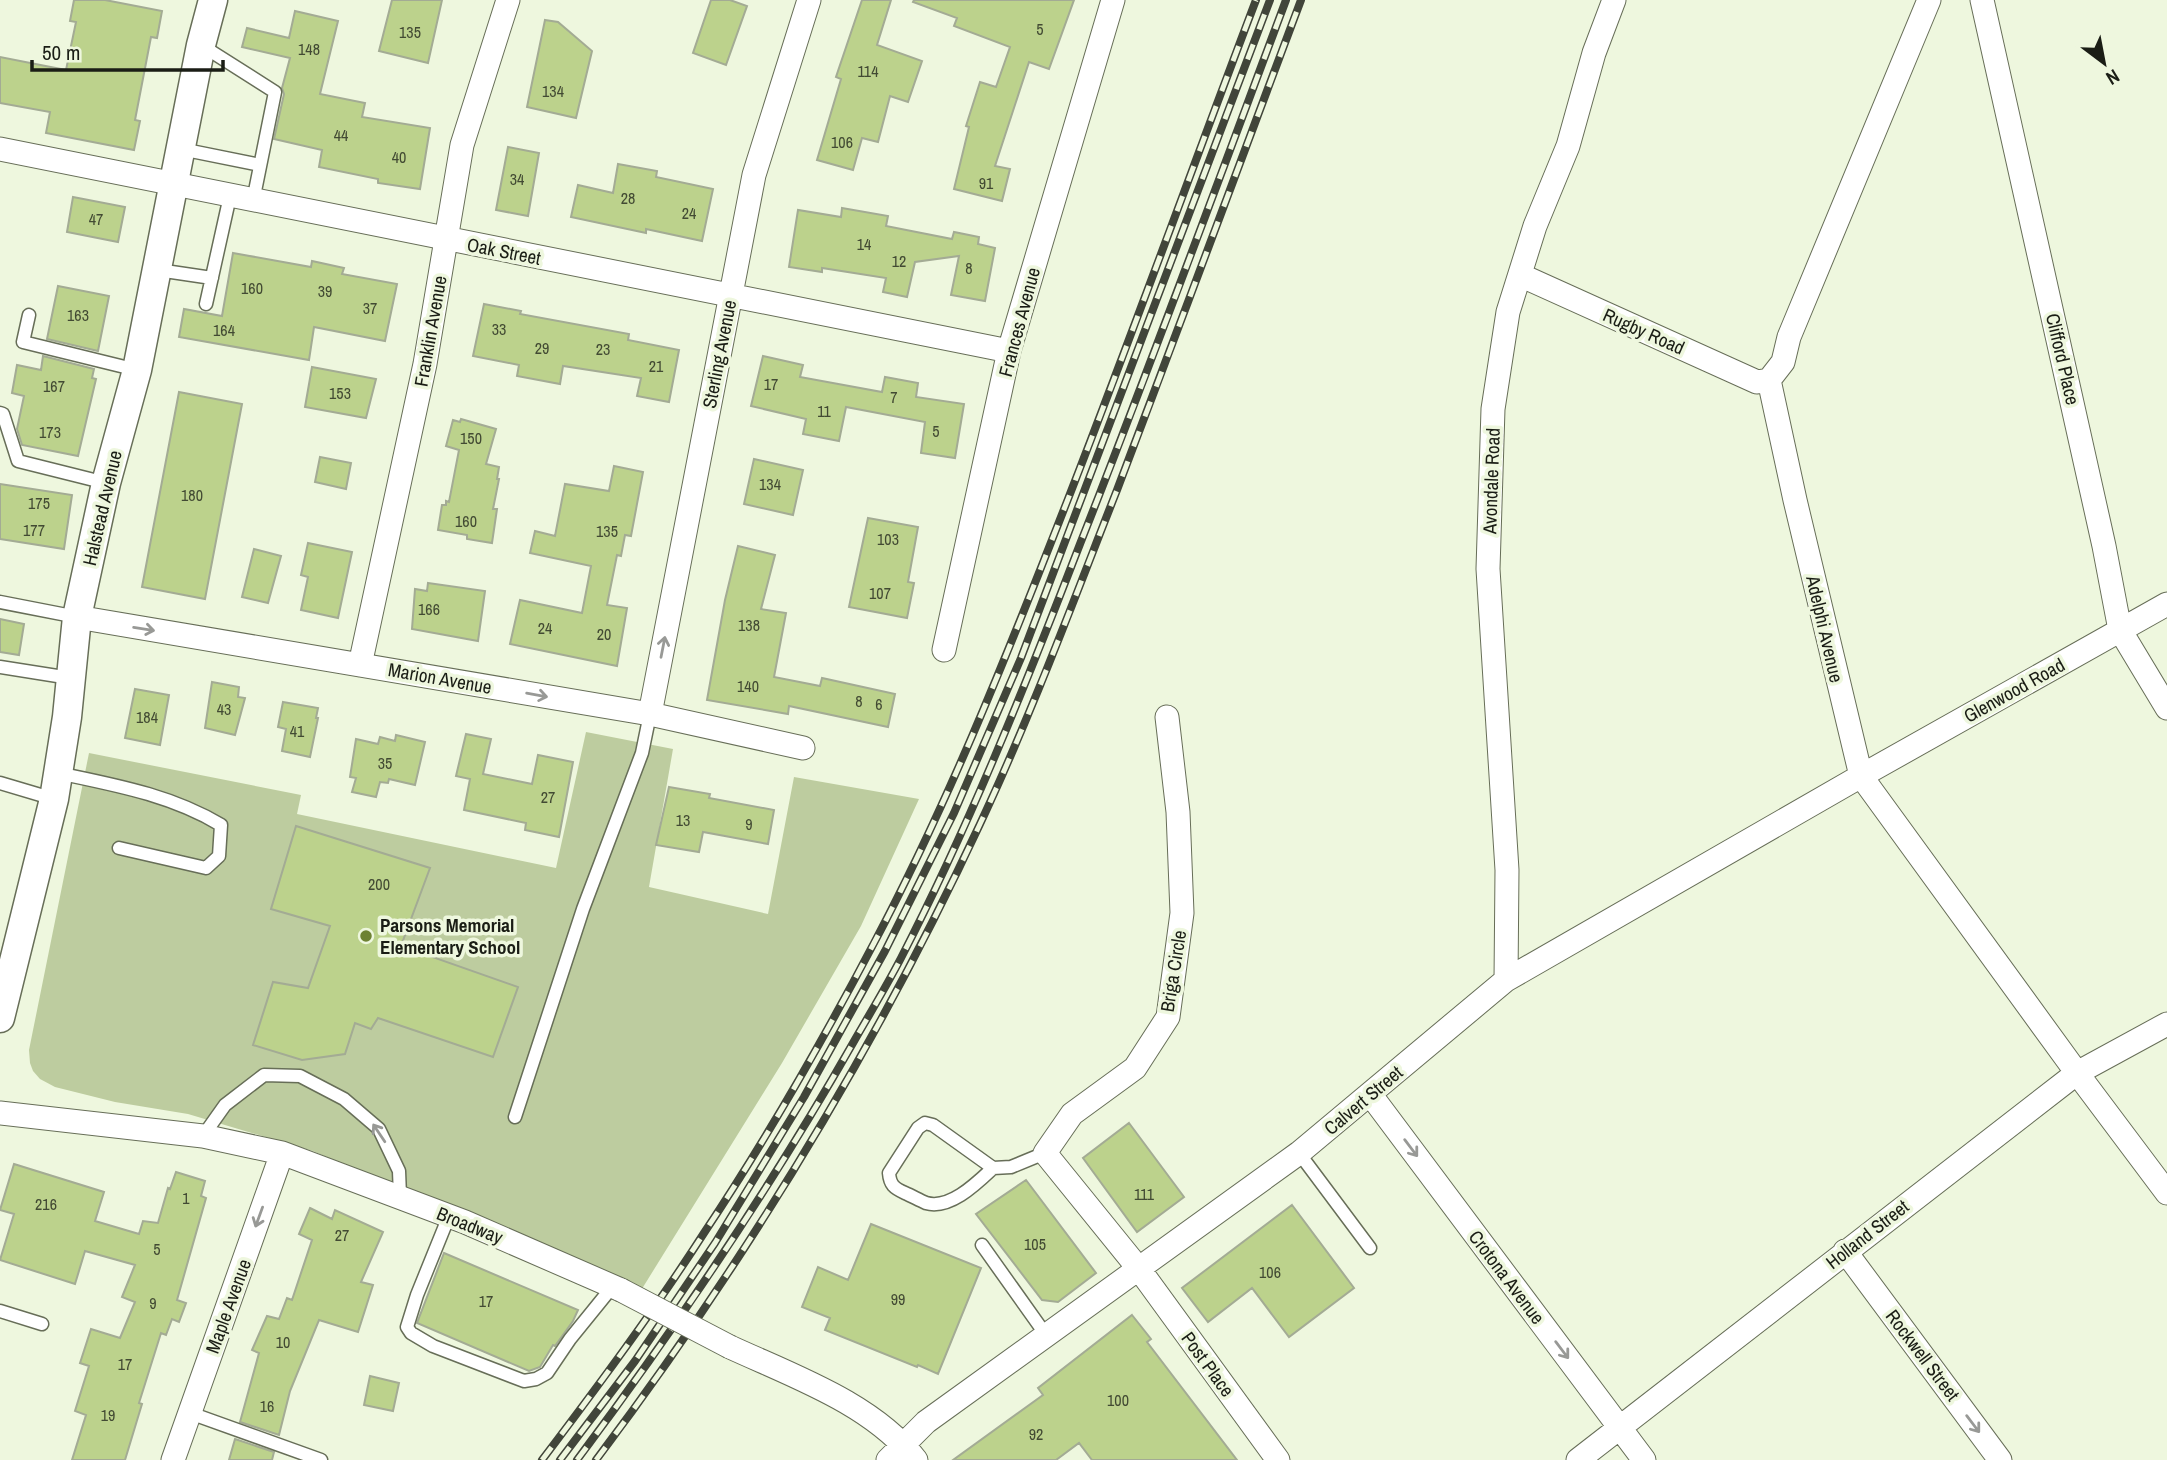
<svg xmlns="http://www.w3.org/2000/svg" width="2167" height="1460" viewBox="0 0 2167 1460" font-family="'Archivo Narrow',sans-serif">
<rect width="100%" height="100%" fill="#eef7de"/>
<path fill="#bdcc9f" d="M586 732 673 749 649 887 768 914 794 777 919 799 861 926 782 1063 640 1292 313 1151 188 1114 115 1102 55 1087 40 1079 33 1071 30 1063 29 1050 89 753 301 795 297 814 556 868Z"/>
<path fill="#bcd28c" stroke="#a3ab94" stroke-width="2" d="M74 0H105L162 11 157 38 151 37 135 120 140 121 134 150 46 133 50 112 0 103V57L66 70 76 22 70 21Z
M392 0H442L428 63 379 51Z
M711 0H730L747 6 726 65 693 53Z
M862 0H891L877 45 922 61 908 102 890 96 878 142 862 138 853 170 817 160 841 79 836 77Z
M914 0H1074L1049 69 1029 62 995 166 1010 169 1002 201 954 189 969 127 966 126 980 82 996 87 1010 47 954 26 957 18 913 2Z
M295 11 338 21 320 94 365 103 362 117 430 128 420 189 378 183V179L319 167 322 150 274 139 284 94 282 88 290 58 242 47 247 28 289 38Z
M545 20 558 22 592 51 576 118 527 107Z
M508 147 539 153 528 216 496 210Z
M618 164 657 171 656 177 713 189 702 241 646 229V233L571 217 578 185 613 193Z
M73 197 125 207 118 242 67 232Z
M842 208 888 216 886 226 952 239 954 232 979 237 978 244 995 248 985 301 951 295 959 256 915 262 907 297 883 292 886 278 822 268V272L789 267 798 210 841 217Z
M233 253 311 267 312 261 344 268 342 274 397 284 385 341 314 327 309 360 179 337 184 309 222 316Z
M58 286 109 296 98 351 47 339Z
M484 304 521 311 520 314 629 334 628 340 679 350 669 402 637 396 641 378 563 366 560 384 517 376 519 365 473 356Z
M43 356 94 369 92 378 96 379 78 456 22 445 17 429 24 396 12 393 17 365 41 370Z
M763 356 803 365 800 377 882 392 885 377 918 383 916 397 964 404 955 458 921 453 925 422 846 407 839 441 803 434 806 419 751 406Z
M312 367 376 379 366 418 305 407Z
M179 392 242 404 205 599 142 587Z
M461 419 496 429 486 464 499 467 497 479H499L493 509H497L492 543 467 539V535L438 530 442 505H446V501L449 502 459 450 446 446 453 420 460 422Z
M320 457 351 463 346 489 315 482Z
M754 459 803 470 793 515 744 504Z
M614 466 643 472 631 536 625 535 621 556 617 555 607 605 627 608 617 666 510 644 520 600 582 613 591 566 530 553 535 531 555 536 565 484 609 491Z
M0 484 72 495 64 549 0 539Z
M868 518 918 527 908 582 914 583 907 618 849 607Z
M308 543 352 552 338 618 301 610 308 577 301 575Z
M738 546 775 555 761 609 786 613 774 677 820 686 822 678 895 694 888 727 789 706 788 714 707 700 725 600Z
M254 549 281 556 268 603 242 597Z
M428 583 485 591 478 641 412 629 415 589 427 591Z
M0 619 24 624 19 655 0 652Z
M212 682 239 687 238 697 245 698 235 735 205 728Z
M135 689 169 695 160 745 125 738Z
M283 702 318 708 316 718H318L310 757 282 751 286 729 278 727Z
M466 734 491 739 483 774 532 784 538 755 573 762 559 837 525 830 526 823 464 810 470 779 456 776Z
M396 735 425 742 415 785 389 779 388 783 380 782 376 797 352 792 356 778 350 777 356 739 378 744 380 737 395 741Z
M669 787 710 794 709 798 774 810 768 844 703 832 699 852 656 845Z
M296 826 430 868 401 946 518 987 493 1057 378 1018 371 1029 355 1023 345 1054 302 1060 253 1045 273 982 308 988 330 926 271 909Z
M1129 1123 1184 1197 1137 1232 1083 1158Z
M14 1164 104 1192 95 1221 139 1234 143 1221 158 1223 168 1188 170 1189 176 1172 205 1181 201 1196 206 1198 177 1300 186 1303 179 1322 172 1319 166 1335 161 1333 139 1403 142 1404 125 1460H72L86 1415 75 1411 89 1366 80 1363 91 1329 120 1338 135 1302 122 1297 135 1265 85 1251 75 1284 0 1260 14 1214 0 1210Z
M1026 1180 1096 1273 1058 1302 1042 1300 976 1214Z
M1292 1205 1354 1288 1289 1337 1252 1288 1208 1322 1182 1288Z
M310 1208 332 1219 335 1210 383 1232 361 1282 373 1285 358 1332 319 1320 290 1391 279 1435 240 1422 259 1353 252 1350 267 1316 279 1319 287 1298 292 1300 312 1240 299 1234Z
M871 1224 981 1268 938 1374 918 1365 917 1367 825 1330 830 1318 802 1307 818 1267 848 1280Z
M444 1253 578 1310 573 1321 555 1346 553 1345 540 1367 529 1371 417 1323Z
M1132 1315 1151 1339 1147 1342 1237 1460H1092L1079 1443 1056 1460H953L1043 1395 1038 1388Z
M370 1376 399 1383 393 1411 364 1405Z
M235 1439 274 1452 272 1460H229Z"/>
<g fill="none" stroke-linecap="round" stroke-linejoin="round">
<g stroke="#676e58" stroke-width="15">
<path id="service" d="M201 45 275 92 253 201
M181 149 260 165
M158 270 212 278
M206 304 230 196
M29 315 23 342 137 370
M0 413 3 414 18 461 106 483
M0 602 77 617
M0 667 70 678
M58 773C115 785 171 795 221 825L219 856 206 868 119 848
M0 783 54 799
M515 1117 583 909 642 753 650 714
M203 1136 225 1105 264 1075 300 1076 344 1099 379 1129 399 1171 400 1196
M1299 1153 1370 1248
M993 1168C977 1183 950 1210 926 1203 919 1200 912 1196 905 1193 894 1188 890 1185 889 1173L918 1128 925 1123 933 1125 993 1168 1011 1167 1045 1153
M449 1216 417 1295 407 1327 411 1333 433 1346 524 1381 536 1379 547 1373 570 1339 613 1286
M982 1245 1046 1335
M0 1311 42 1324
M190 1413 321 1460"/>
</g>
<g stroke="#676e58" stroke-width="25">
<path id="minor" d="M1929 0 1789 337 1783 362 1769 380 1795 500 1861 776 2077 1073 2167 1193
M1982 0 2104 546 2120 630 2167 708
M0 149 1009 351
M1520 275 1757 382 1769 380
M77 617 650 714 803 748
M944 650 1009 351 1113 0
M360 665 425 364 462 145 508 0
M650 714 754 175 809 0
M1167 717 1178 812 1182 913 1168 1017 1135 1068 1072 1114 1045 1153 1139 1269 1278 1460
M1506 980 1507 870 1488 569 1493 409 1508 312 1535 226 1568 146 1594 53 1614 0
M1370 1094 1644 1460
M0 1113 203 1136 282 1153 465 1222 621 1290
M1845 1251 2000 1460
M730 1347C793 1376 873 1404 916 1460
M173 1460 282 1153
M888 1460 926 1422 1299 1153 1506 980 1861 776 2167 604
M1578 1460 2077 1073 2167 1024"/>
</g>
<g stroke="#676e58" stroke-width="31">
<path id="tertiary" d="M0 1018 54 799 67 717 77 617 106 483 137 370 201 45 213 0"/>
</g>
<use href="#service" stroke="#fff" stroke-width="12"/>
<use href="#minor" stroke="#fff" stroke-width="23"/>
<use href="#tertiary" stroke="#fff" stroke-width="28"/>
<g stroke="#41453a" stroke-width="8">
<path id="rail" d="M542 1460C598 1386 654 1311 704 1233 766 1140 822 1042 874 943 946 807 1003 665 1059 522 1127 349 1190 174 1256 0
M560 1460 635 1361 715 1243 804 1097 885 951 954 813 1021 658 1270 0
M577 1460C677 1326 770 1189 853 1043 869 1015 886 987 901 958 970 824 1026 684 1080 544 1151 364 1218 182 1286 0
M596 1460C745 1262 875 1049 980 824 1031 715 1073 602 1117 490 1179 327 1240 163 1301 0"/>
</g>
<use href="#rail" stroke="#eef7de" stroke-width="5" stroke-dasharray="16" stroke-linecap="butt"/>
<g stroke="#676e58" stroke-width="25" stroke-linecap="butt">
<path id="minor-bridge" d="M621 1290 730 1347"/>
</g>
<use href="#minor-bridge" stroke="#fff" stroke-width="23"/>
</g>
<defs><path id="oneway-shaft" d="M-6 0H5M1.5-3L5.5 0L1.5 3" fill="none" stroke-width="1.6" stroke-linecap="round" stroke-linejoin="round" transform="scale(1.75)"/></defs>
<g stroke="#989996">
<use href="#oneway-shaft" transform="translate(144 629) rotate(9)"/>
<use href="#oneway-shaft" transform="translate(663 647) rotate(-79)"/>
<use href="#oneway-shaft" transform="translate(537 695) rotate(10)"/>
<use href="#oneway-shaft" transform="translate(379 1133) rotate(-124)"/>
<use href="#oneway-shaft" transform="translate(1411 1148) rotate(53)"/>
<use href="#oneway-shaft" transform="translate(259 1217) rotate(110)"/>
<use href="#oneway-shaft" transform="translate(1562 1350) rotate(53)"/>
<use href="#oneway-shaft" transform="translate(1973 1424) rotate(53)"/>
</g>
<circle fill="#6d8233" stroke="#eef7de" stroke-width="2.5" cx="366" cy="936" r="7"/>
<g text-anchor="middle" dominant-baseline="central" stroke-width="7" stroke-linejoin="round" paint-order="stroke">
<g font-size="16" fill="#424a33">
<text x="1040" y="29">5</text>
<text x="410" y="32">135</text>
<text x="309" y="49">148</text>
<text x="868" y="71">114</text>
<text x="553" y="91">134</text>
<text x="341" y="135">44</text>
<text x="842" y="142">106</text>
<text x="399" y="157">40</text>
<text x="517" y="179">34</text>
<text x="986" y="183">91</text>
<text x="628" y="198">28</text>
<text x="689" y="213">24</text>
<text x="96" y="219">47</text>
<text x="864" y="244">14</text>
<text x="899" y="261">12</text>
<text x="969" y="268">8</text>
<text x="252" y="288">160</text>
<text x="325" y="291">39</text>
<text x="370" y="308">37</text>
<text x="78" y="315">163</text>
<text x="499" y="329">33</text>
<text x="224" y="330">164</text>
<text x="542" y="348">29</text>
<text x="603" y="349">23</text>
<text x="656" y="366">21</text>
<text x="771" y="384">17</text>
<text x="54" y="386">167</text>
<text x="340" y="393">153</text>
<text x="894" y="397">7</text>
<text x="824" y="411">11</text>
<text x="936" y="431">5</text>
<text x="50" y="432">173</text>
<text x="471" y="438">150</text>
<text x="770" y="484">134</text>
<text x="192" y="495">180</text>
<text x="39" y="503">175</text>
<text x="466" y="521">160</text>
<text x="34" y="530">177</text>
<text x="607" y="531">135</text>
<text x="888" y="539">103</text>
<text x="880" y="593">107</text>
<text x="429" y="609">166</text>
<text x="749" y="625">138</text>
<text x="545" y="628">24</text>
<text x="604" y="634">20</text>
<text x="748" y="686">140</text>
<text x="859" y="701">8</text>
<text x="879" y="704">6</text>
<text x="224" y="709">43</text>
<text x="147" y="717">184</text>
<text x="297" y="731">41</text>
<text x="385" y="763">35</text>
<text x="548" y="797">27</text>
<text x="683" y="820">13</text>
<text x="749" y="824">9</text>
<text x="379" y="884">200</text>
<text x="1144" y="1194">111</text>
<text x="186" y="1198">1</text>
<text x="46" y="1204">216</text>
<text x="342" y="1235">27</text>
<text x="1035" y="1244">105</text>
<text x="157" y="1249">5</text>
<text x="1270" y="1272">106</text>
<text x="898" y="1299">99</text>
<text x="486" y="1301">17</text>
<text x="153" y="1303">9</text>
<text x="283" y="1342">10</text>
<text x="125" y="1364">17</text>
<text x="1118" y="1400">100</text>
<text x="267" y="1406">16</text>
<text x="108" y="1415">19</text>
<text x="1036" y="1434">92</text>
</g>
<g font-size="19" fill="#1a1d15" stroke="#eef7de">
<text transform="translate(504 251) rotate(11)">Oak Street</text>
<text transform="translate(1019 322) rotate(-75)">Frances Avenue</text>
<text transform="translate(430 331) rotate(-80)">Franklin Avenue</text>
<text transform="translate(1644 331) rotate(24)">Rugby Road</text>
<text transform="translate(719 354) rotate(-79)">Sterling Avenue</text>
<text transform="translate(2063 359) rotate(77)">Clifford Place</text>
<text transform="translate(1491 481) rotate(-88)">Avondale Road</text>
<text transform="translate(102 508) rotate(-77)">Halstead Avenue</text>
<text transform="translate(1825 629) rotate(77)">Adelphi Avenue</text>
<text transform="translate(440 678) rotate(10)">Marion Avenue</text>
<text transform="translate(2014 690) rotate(-29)">Glenwood Road</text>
<text transform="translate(1173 971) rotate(-81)">Briga Circle</text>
<text transform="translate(1363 1100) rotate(-40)">Calvert Street</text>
<text transform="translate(470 1225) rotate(22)">Broadway</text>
<text transform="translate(1867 1234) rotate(-38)">Holland Street</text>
<text transform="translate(1507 1277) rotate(53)">Crotona Avenue</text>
<text transform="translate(228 1306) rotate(-70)">Maple Avenue</text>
<text transform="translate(1923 1355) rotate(53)">Rockwell Street</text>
<text transform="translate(1208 1364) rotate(54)">Post Place</text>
</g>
<g font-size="19" font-weight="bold" fill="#1a1d15" stroke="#eef7de" text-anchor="start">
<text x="380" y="925">Parsons Memorial<tspan x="380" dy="22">Elementary School</tspan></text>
</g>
</g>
<g transform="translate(2104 63) rotate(148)" stroke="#eef7de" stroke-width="5" paint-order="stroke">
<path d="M0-5L12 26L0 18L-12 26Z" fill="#1a1d15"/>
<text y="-10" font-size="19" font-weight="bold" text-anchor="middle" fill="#1a1d15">N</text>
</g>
<path d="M32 60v10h191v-10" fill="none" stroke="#1a1d15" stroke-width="3.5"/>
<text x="42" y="60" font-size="21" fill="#1a1d15" stroke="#eef7de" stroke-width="5" paint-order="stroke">50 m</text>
</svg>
